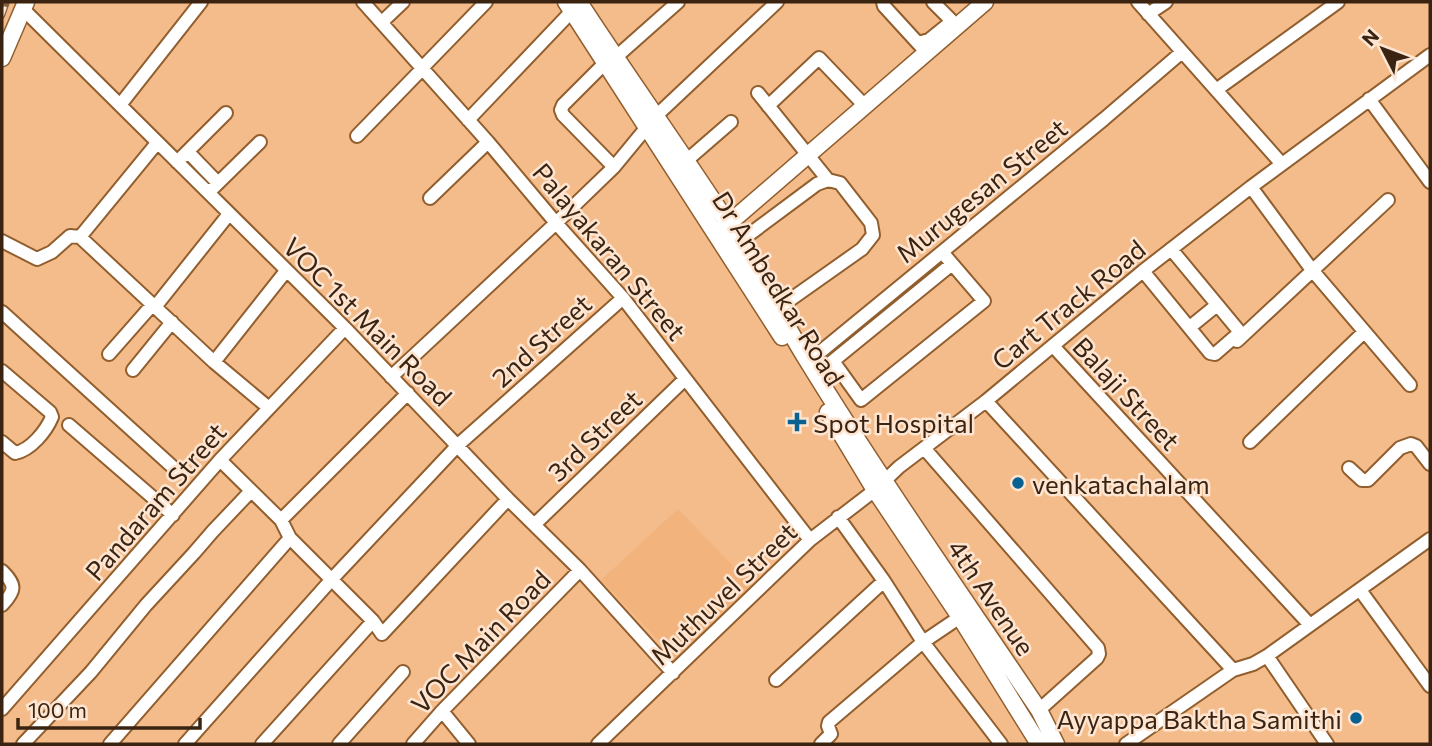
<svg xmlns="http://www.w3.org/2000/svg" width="1432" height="746" viewBox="0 0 1432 746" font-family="Commissioner,sans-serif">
<rect width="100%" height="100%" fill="#f5bc8b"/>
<path fill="#f2b37d" d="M678 509 756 590 679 662 601 580Z"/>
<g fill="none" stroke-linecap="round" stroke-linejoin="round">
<g stroke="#915e2e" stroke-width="16">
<path id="minor" d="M363 2 488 142 556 223 623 298 810 540
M883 2 884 6 927 53
M1138 2 1281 163
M23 9 345 328 508 499 580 570 673 673
M1148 14 1166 2
M382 22 403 2
M918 43 929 40 950 23 951 20 933 2
M615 58 678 2
M605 63 563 105 561 110 563 115 614 167
M422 68 486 2
M1216 90 1338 2
M758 93 828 180
M1369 99 1430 182
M120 105 201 2
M768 106 819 58 865 106
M468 120 572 11
M357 136 423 68
M188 152 218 183
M686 161 731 122
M177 162 226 113
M1251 187 1312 270 1410 385
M209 192 260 142
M430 198 488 142
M80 237 214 362 269 408
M80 237 157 143
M2 241 37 259 52 252 70 236 80 237
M739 242 817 184 828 180 840 183 871 223 873 235 862 249 777 309
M1143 271 1210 353 1215 354 1238 334 1239 331 1171 249
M155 307 229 214
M2 312 176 470
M1190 327 1217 305
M1237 341 1388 200
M1053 346 1310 625
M109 354 153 304
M833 361 861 400 984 301 942 252
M214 362 286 271
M808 362 1104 119 1182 52
M133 370 172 322
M2 371 50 412 52 417C46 431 31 450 15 453L2 442
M817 374 952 264
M391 377 556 223 614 167 656 116 777 2
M986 401 1233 670
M69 425 173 515
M1250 442 1364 332
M924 448 1098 648 1099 654 1097 658 1039 710
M220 460 281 520 290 538 373 621 382 634 508 499
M1349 468 1362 480H1368L1400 448 1411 444 1416 446 1430 464
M838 517 884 581 923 642 1001 744
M281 520 408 393
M535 524 685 379
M2 571C16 585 16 590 2 605
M1360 590 1430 686
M1267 656 1327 744
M776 680 884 581
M2 709 220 460 345 328
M442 711 469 744
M23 744 91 672 146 605 194 553 213 531 251 491
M110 744 290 538
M185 744 332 579 458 445 623 298
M262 744 373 621
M339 744 403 672
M413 744 442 711 580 570
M598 744 810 540 875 490 899 467 986 401 1143 271 1251 187 1430 55
M821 744 831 734 828 726 829 722 923 642 960 617
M1126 744 1233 670 1253 664 1267 656 1430 539"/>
</g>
<g stroke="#915e2e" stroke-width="19">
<path id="major" d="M566 2 782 337
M579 2C627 76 679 148 727 222 756 267 779 315 807 360 880 479 961 594 1039 710L1056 744
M2 58 26 2
M720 231 985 2
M828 412 875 490 960 617 1039 744"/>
</g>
<use href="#minor" stroke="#fff" stroke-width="12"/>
<use href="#major" stroke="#fff" stroke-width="16"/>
<g stroke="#856142" stroke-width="6">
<path id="rail" d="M2 16 7 2"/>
</g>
<use href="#rail" stroke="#fde5d1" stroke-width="3.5" stroke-dasharray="10" stroke-linecap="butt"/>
</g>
<g fill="#096192" stroke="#fde5d1" stroke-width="2.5">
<path d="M793.5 411.5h7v7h7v7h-7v7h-7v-7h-7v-7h7z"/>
<circle cx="1018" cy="483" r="7"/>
<circle cx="1356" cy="718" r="7"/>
</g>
<g text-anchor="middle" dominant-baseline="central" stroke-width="5" stroke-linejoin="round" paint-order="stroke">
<g font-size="26" fill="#3a2411" stroke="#fde5d1">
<text transform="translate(981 190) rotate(-39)">Murugesan Street</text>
<text transform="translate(610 251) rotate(50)">Palayakaran Street</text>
<text transform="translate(779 288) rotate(58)">Dr Ambedkar Road</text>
<text transform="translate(1068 304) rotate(-39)">Cart Track Road</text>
<text transform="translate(368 321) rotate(45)">VOC 1st Main Road</text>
<text transform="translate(541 340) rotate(-42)">2nd Street</text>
<text transform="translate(1127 393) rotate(47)">Balaji Street</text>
<text transform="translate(594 435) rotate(-44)">3rd Street</text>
<text transform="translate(155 501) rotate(-49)">Pandaram Street</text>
<text transform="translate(723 593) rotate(-44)">Muthuvel Street</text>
<text transform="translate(992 597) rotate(56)">4th Avenue</text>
<text transform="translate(480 641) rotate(-46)">VOC Main Road</text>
</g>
<g font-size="26" fill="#3a2411" stroke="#fde5d1" text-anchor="start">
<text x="813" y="422">Spot Hospital</text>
<text x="1032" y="483">venkatachalam</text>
<text x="1342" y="718" text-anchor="end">Ayyappa Baktha Samithi</text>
</g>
</g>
<rect width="1432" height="746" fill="none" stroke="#3a2411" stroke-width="7"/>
<g transform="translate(1383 49) rotate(312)" stroke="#fde5d1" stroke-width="5" paint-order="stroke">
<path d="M0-5L12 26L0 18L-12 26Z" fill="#3a2411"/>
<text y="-10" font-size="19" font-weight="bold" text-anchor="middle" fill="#3a2411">N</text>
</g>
<path d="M18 718v10h182v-10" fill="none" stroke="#3a2411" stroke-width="3.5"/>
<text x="28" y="718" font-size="21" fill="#3a2411" stroke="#fde5d1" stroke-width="5" paint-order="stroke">100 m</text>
</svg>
